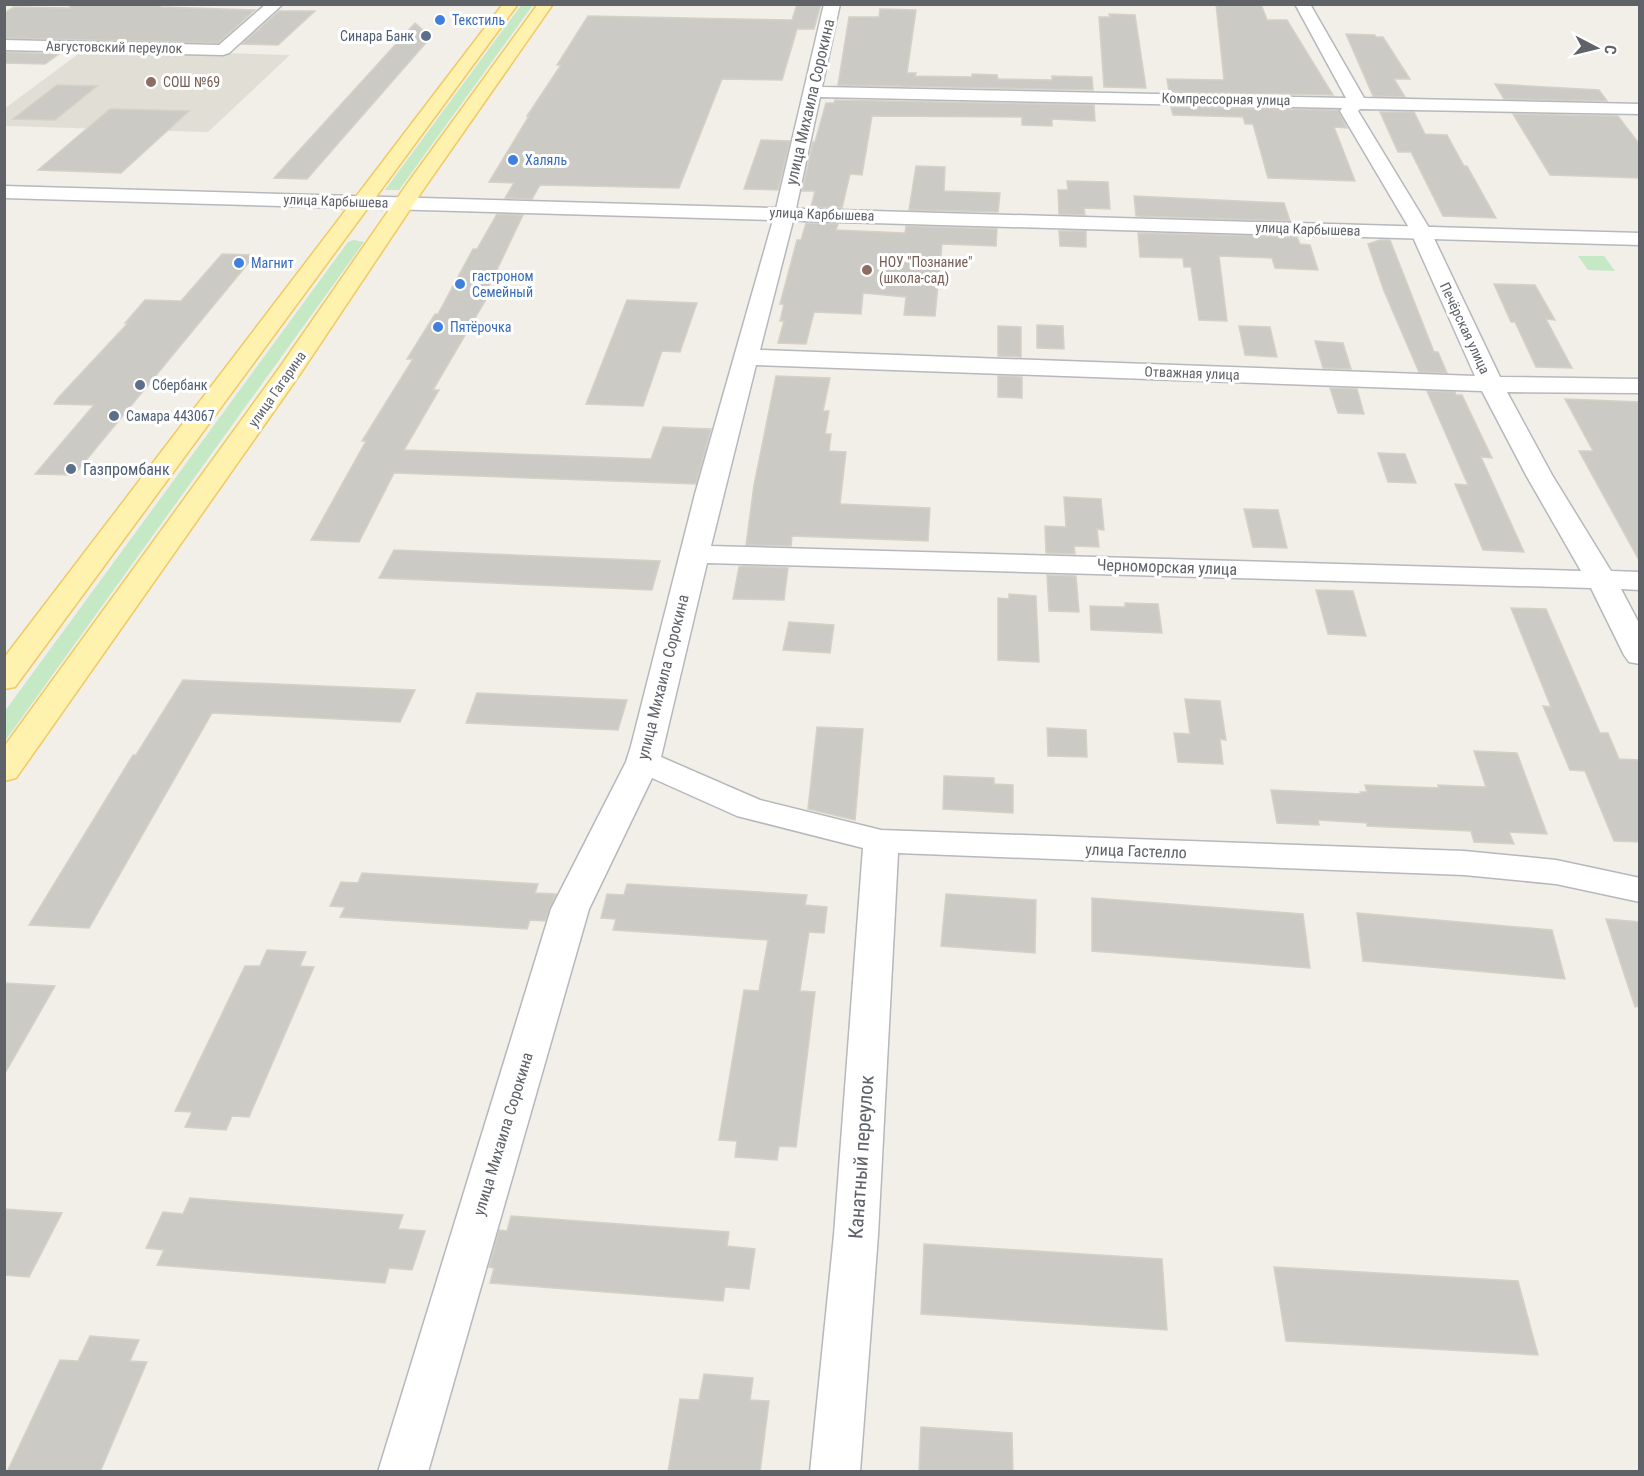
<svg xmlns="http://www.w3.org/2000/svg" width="1644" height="1476" viewBox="0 0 1644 1476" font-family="'Roboto Condensed',sans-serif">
<rect width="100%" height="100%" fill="#f1efe8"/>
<path fill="#e1ded6" d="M85 49 290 55 208 132 5 126 4 109Z"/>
<path fill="#c5e8c5" d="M522 4 533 5 399 190H385Z
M354 240 364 242 5 741V711L348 242Z
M1578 256H1604L1615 271 1588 270Z"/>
<path fill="#cccac5" stroke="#d6d1c6" stroke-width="1.5" d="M70 4H163L160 7 255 10 218 43 4 38V13L14 7 70 8Z
M797 4H821L814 29H797L782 80 722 79 679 188 540 185 532 199 505 198 514 183 489 182 529 116H527L561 65H557L588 16 792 20Z
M1216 4H1261L1267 20H1287L1333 95 1169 92 1167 79 1224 80Z
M880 9 916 10 907 73H916L915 76 972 77V74L997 75 998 79 1052 80V76L1092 77 1093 90 838 85 849 17H879Z
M279 11H315L278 45 242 44Z
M1109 14 1135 15 1146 88 1104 87 1099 17H1110Z
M415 23 431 37 307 179 274 178Z
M1346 34 1375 35 1376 37H1383L1410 79H1394L1405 97 1373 96Z
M4 52 59 54 45 64 4 63Z
M1495 84 1599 90 1607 101 1504 99Z
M57 85 97 86 55 120 13 119Z
M835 100 1094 105 1095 121 1052 119V126L1022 125V117L872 116 862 175 850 174 842 208 811 207 815 191H802L813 142H815L826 103H834Z
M1171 107 1338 110 1347 128 1334 127 1355 181 1268 178 1253 124H1245L1243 117 1173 115Z
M110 109 189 111 121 173 38 170Z
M1380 112H1414L1425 134 1447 135 1464 166H1467L1496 218 1443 216 1411 152H1398Z
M1513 114 1618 116 1640 145V178L1550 175Z
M761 140 790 141 778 190 744 189Z
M916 166 945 167 944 191 1000 193 998 212 909 210Z
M1067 181 1108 182 1110 209 1084 208 1085 215 1059 214 1058 190H1068Z
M1134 196 1284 203 1290 221 1136 216Z
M497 214 523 215 485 295 488 296 433 390H439L404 450 651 459 663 427 711 429 696 484 394 473 359 542 311 540 366 441H362L413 359H407L435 314H438L473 249H477Z
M806 223 838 224 836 230 905 233 906 226 997 229 996 246 942 244 935 316 904 315 906 297 863 293 861 314 814 312 806 344 778 343 784 321H780L784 304H780L797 240H801Z
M1059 231H1086V247L1060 246Z
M1138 233 1297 237 1300 244 1310 245 1318 270 1275 268 1272 258 1219 256 1227 321 1199 320 1191 267H1184L1183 258 1140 257Z
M1380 240H1390L1434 352H1438L1447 373 1419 372 1384 291 1368 244Z
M222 254 255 255 74 475 35 474 94 405 54 404 58 398 128 323H125L145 300 181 301Z
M1494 284 1535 285 1555 320 1546 319 1572 368 1536 367 1515 322H1511Z
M627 300 697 303 680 352 662 351 643 406 586 404Z
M1037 325 1063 326 1064 349 1037 348Z
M998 326 1021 327V357L998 356Z
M1239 326 1270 327 1277 357 1245 355Z
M1315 341 1343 343 1351 369 1323 368Z
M776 376 830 378 823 411H829L825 434H831L829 451 846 452 840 504 930 508 928 541 792 536 791 546 746 545 754 485Z
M998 376 1022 377V398L998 397Z
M1330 388 1357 389 1364 414 1338 413Z
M1427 391 1455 392 1456 395H1462L1492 458 1481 457 1524 552 1483 550 1455 484 1468 485Z
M1565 399 1640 402V562L1579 451H1593Z
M1378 453 1405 454 1416 483 1388 482Z
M1064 497 1101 499 1104 530 1097 529 1099 547 1074 546 1075 554 1046 553 1045 526 1066 527Z
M1244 509 1278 510 1287 548 1253 547Z
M394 550 660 561 652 590 379 578Z
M744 566 788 568 784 600 733 599 739 567Z
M1047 575 1076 576 1079 612 1049 611Z
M1316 590 1353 591 1366 636 1328 634Z
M1009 594 1036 596 1039 662 998 660V598L1009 599Z
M1125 603 1158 604 1162 633 1091 630 1090 606 1125 607Z
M1511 608 1546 609 1600 733H1608L1619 759 1640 760V842L1614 841 1585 771 1570 770 1543 706 1551 707Z
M789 622 834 625 830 653 783 650Z
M183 680 415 690 400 722 212 713 89 928 29 925 133 755H136Z
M477 693 627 700 618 730 466 723Z
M1185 699 1220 701 1226 740 1220 739 1223 764 1178 762 1174 733 1190 734Z
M817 727 863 729 855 820 808 809Z
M1047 728 1086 730 1087 757 1048 756Z
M1474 751 1517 753 1547 834 1509 832 1514 844 1474 842 1471 831 1367 826V823L1318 820 1319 825 1277 823 1271 790 1361 794 1360 792H1367L1365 785 1439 788 1438 785 1486 787Z
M944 776 994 778V784L1013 785V813L943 809Z
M362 873 538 884 535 893 556 894 545 921 530 920 527 929 340 917 345 907 330 906 341 882 358 883Z
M627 884 807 895 805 905 827 907 824 933 809 932 800 991 815 992 796 1147 779 1146 777 1160 735 1157 737 1141 719 1140 744 990 759 991 768 940 613 930 616 919 601 918 607 894 624 895Z
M946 894 1036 900 1035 953 941 946Z
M1092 898 1303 914 1310 968 1092 951Z
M1357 913 1552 930 1565 979 1363 961Z
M1606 919 1640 922V1006L1635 1007Z
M267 950 306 952 300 966 314 967 249 1117 232 1116 226 1130 185 1127 192 1112 175 1111 245 966H260Z
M4 983 55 986 4 1075Z
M190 1198 403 1215 398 1229 425 1231 412 1270 389 1268 385 1283 157 1265 164 1250 146 1248 163 1212 183 1214Z
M4 1209 62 1213 29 1277 4 1275Z
M511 1216 729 1232 727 1246 755 1249 749 1289 725 1287 723 1301 490 1283 494 1268 489 1267 499 1230 507 1231Z
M924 1244 1162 1259 1167 1330 921 1314Z
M1274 1267 1518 1281 1538 1355 1286 1341Z
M90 1336 139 1340 130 1361 147 1362 100 1472H7L60 1360 78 1361Z
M704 1374 753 1378 750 1400 769 1401 760 1472H668L680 1399 699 1400Z
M921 1427 1012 1433 1013 1472H919Z"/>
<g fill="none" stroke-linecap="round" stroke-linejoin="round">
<g stroke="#b5b8bc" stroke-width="3">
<path id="minor" d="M266 4H283L229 53 223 55 4 50V40L219 45Z
M824 4H840L822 87 1346 98 1295 4H1310L1364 98 1640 104V114L1360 109 1358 111 1428 226 1500 377 1640 379V393L1507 392 1552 475 1611 571 1640 572V590L1621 589 1640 625V664L1629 662 1624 655 1591 588 707 563 661 757 760 800 881 830 1464 851 1556 860 1640 878V902L1556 884 1464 875 898 853 878 1235 860 1472H810L834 1235 863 848 737 816 652 778 589 909 428 1472H378L551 909 626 762 631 746 695 494 775 213ZM820 97 1342 108 1340 111 1408 226 1475 376 760 350 795 213ZM756 365 1482 391 1526 475 1581 571 711 546Z"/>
</g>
<g stroke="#b5b8bc" stroke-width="3">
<path id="tertiary" d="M4 186 1640 233V245L4 198Z"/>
</g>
<g stroke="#f2c960" stroke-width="3">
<path id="primary" d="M503 4H518L15 687 4 689V658Z
M538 4H553L423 190 298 377 16 778 4 781V747L280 367 407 184Z"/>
</g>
<use href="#minor" fill="#fff" fill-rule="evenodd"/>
<use href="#tertiary" fill="#fff" fill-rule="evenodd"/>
<use href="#primary" fill="#fff2af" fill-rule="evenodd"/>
</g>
<g fill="#3f7fe0" stroke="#fff" stroke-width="2">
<circle cx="440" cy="20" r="6"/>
<circle cx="513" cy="160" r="6"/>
<circle cx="239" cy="263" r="6"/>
<circle cx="460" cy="284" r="6"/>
<circle cx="438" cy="327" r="6"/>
</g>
<g fill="#5c6f8a" stroke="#fff" stroke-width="2">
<circle cx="426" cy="36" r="6"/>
<circle cx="140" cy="385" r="6"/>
<circle cx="114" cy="416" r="6"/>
<circle cx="71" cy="469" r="6"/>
</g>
<g fill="#8d6e63" stroke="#fff" stroke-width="2">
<circle cx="151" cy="82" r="6"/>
<circle cx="867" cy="270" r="6"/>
</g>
<g text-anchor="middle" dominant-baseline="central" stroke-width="6" stroke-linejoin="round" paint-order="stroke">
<g font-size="14" fill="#366cbe" stroke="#fff" text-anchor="start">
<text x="452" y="20">Текстиль</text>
<text x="525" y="160">Халяль</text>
<text x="251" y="263">Магнит</text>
<text x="472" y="276">гастроном<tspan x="472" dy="16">Семейный</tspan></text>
<text x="450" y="327">Пятёрочка</text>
</g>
<g font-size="14" fill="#4e5e75" stroke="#fff" text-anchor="start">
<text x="414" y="36" text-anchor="end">Синара Банк</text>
<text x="152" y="385">Сбербанк</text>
<text x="126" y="416">Самара 443067</text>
</g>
<g font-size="14" fill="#5f6368" stroke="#fff">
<text transform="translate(114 47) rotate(1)">Августовский переулок</text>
<text transform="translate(1226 99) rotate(1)">Компрессорная улица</text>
<text transform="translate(336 201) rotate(2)">улица Карбышева</text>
<text transform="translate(822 214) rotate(2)">улица Карбышева</text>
<text transform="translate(1308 229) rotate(2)">улица Карбышева</text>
<text transform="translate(1465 328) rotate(65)">Печёрская улица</text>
<text transform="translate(1192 373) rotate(2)">Отважная улица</text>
<text transform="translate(277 389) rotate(-55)">улица Гагарина</text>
</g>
<g font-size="14" fill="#785e54" stroke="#fff" text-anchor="start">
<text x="163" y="82">СОШ №69</text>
<text x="879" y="262">НОУ "Познание"<tspan x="879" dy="16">(школа-сад)</tspan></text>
</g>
<g font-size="16" fill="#5f6368" stroke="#fff">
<text transform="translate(810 102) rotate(-77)">улица Михаила Сорокина</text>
<text transform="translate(1167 567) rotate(2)">Черноморская улица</text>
<text transform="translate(663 677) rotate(-76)">улица Михаила Сорокина</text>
<text transform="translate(1136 851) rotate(2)">улица Гастелло</text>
<text transform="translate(503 1134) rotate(-73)">улица Михаила Сорокина</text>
</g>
<g font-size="16" fill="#4e5e75" stroke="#fff" text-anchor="start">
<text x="83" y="469">Газпромбанк</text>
</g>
<g font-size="20" fill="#5f6368" stroke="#fff">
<text transform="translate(861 1157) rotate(-86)">Канатный переулок</text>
</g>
</g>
<rect width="1644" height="1476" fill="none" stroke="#5f6368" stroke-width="12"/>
<g transform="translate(1596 48) rotate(97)" stroke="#ffffff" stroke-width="4.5" paint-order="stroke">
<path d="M0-4.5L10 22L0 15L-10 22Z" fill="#5f6368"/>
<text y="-9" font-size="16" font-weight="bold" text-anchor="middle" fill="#5f6368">С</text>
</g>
</svg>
